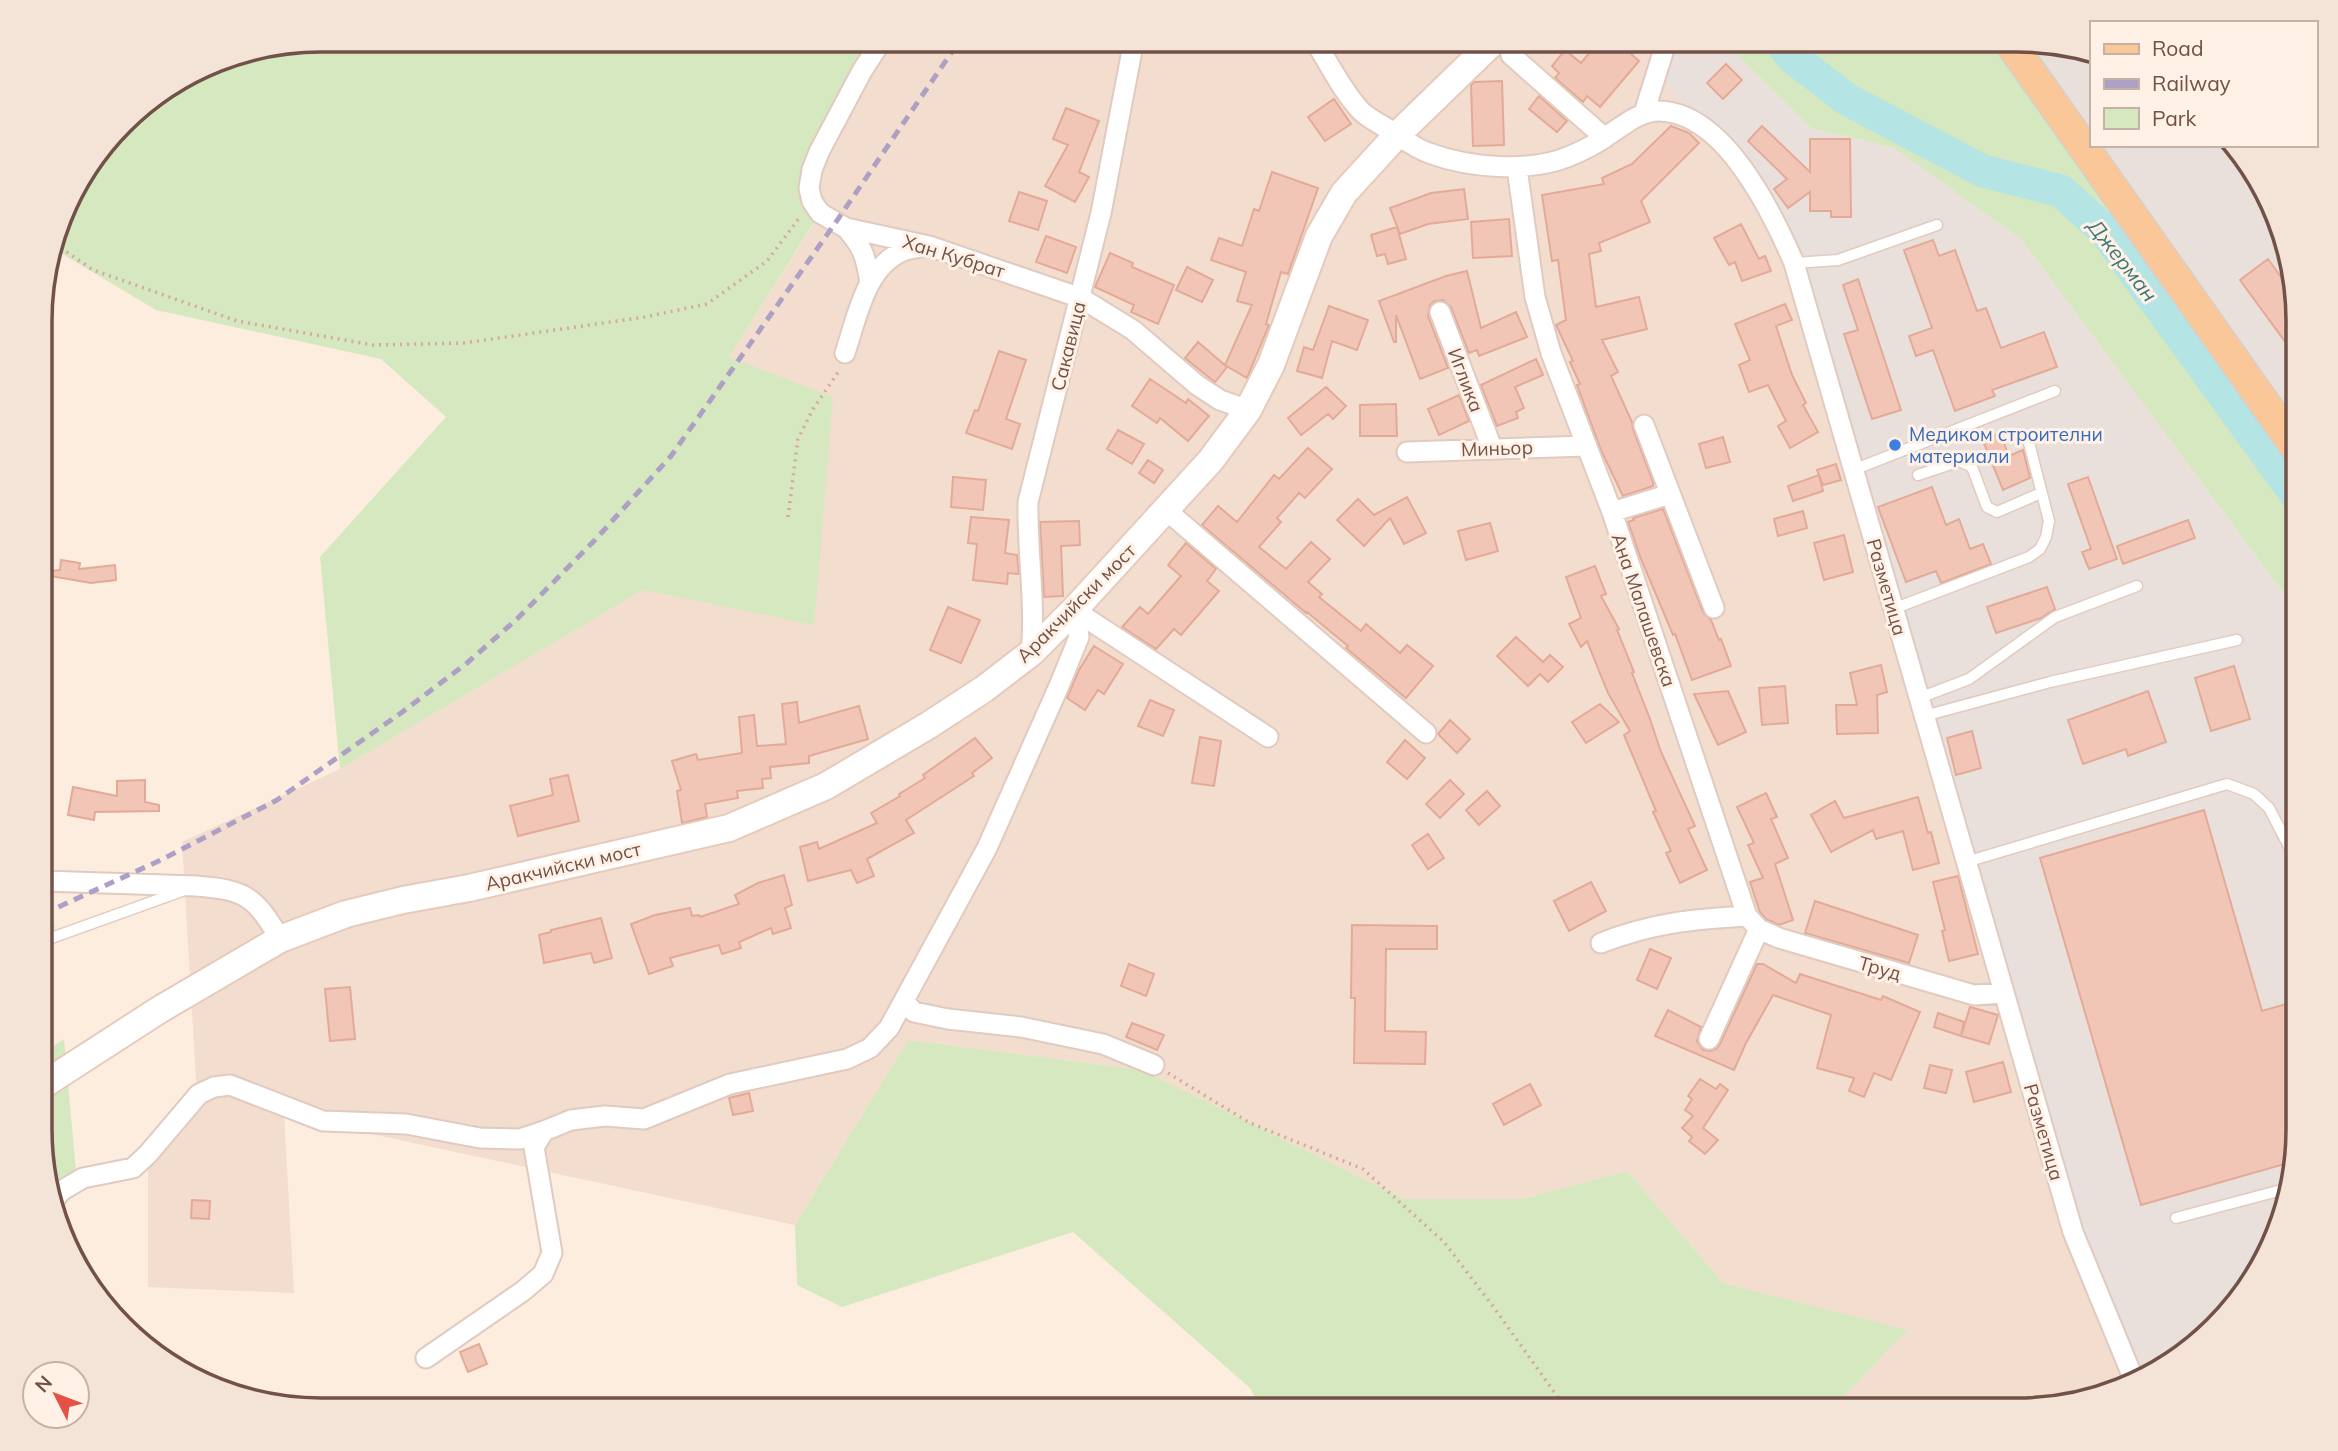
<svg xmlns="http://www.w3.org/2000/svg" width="2338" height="1451" viewBox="0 0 2338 1451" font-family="Mulish,sans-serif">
<rect width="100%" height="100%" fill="#fceddf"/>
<path fill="#f3ddce" d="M882 40H1660L1707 130 1781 233 2134 1380 2034 1410H1830L1907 1330 1723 1283 1627 1171 1522 1199H1404L1142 1070 908 1040 795 1225 284 1115 294 1293 148 1287V1154L197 1096 182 842 340 769 643 590 813 624 729 357 820 214 809 188Z"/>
<path fill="#eae0db" d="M1680 40H1722L1812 128 1894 148 2021 239 2297 611V1147L2283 1219 2251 1285 2157 1373 2134 1380 2073 1232 1794 263 1707 130 1678 99 1666 83 1669 52Z
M2017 40 2091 51V145H2226L2260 181 2297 304V447Z"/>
<path fill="#d5e8bf" d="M322 40H882L812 170 820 213 729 357 833 397 814 625 643 590 340 769 320 557 446 417 381 359 156 310 54 249 69 197 136 110 214 62Z
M1722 40H2008L2297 447V611L2021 239 1894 148 1812 128Z
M43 883 49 896 52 895 55 932 43 936Z
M64 1039 77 1183 62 1191 61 1215 43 1166V1053Z
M908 1040 1142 1070 1404 1199H1522L1627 1171 1723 1283 1908 1330 1830 1410H1262L1250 1388 1073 1232 842 1307 797 1285 795 1225Z"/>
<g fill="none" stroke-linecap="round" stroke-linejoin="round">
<path stroke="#b5e4e4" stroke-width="33" d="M1779 40 1793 58 1848 100 1983 171 2061 191 2104 230 2297 496"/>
</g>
<path fill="#f1c6b7" stroke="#e3aa98" stroke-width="2" d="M1600 40H1627L1635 47 1630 53 1639 61 1600 107 1587 96 1583 102 1555 78 1559 73 1552 66 1565 50 1581 63Z
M1726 64 1742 80 1723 99 1707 83Z
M1502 81 1504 145 1473 146 1471 85 1474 82Z
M1539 96 1567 121 1557 132 1529 109Z
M1334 99 1351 124 1325 141 1308 117Z
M1066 108 1099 121 1079 172 1089 177 1075 202 1045 186 1068 145 1053 139Z
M1671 126 1689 133 1699 143 1641 201 1650 222 1599 243 1601 251 1589 254 1596 307 1639 297 1647 329 1602 340 1618 372 1611 376 1632 422 1633 429 1653 482V486L1623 496 1601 450 1577 385 1580 384 1570 362 1573 361 1556 325 1566 320 1558 260 1552 261 1542 195 1604 184 1602 178 1632 164Z
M1762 126 1810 172V139H1850L1851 217H1831V211H1810V192L1788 208 1774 189 1787 179 1748 141Z
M1272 172 1318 188 1288 274 1281 272 1266 324 1269 325 1247 378 1225 365 1252 305 1237 301 1246 272 1211 260 1219 238 1242 246 1254 209 1259 211Z
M1464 189 1468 219 1428 224 1400 234 1390 208 1431 193Z
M1019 192 1047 201 1038 230 1009 221Z
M1509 219 1512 256 1473 258 1471 222Z
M1741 224 1759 259 1765 256 1771 271 1742 281 1735 262 1729 265 1714 238Z
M1397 227 1406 259 1388 264 1385 254 1377 256 1371 235Z
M1046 236 1076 247 1067 273 1036 262Z
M1933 240 1939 256 1955 250 1977 311 1986 308 2001 348 2044 332 2057 367 1992 390 1995 396 1955 411 1933 350 1916 356 1909 336 1932 328 1904 250Z
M1110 253 1133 263 1132 267 1174 285 1158 324 1131 312 1134 305 1095 287Z
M2268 259 2294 295 2297 304V358L2240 280Z
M1187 267 1213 280 1202 302 1176 290Z
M1467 271 1481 328 1516 312 1527 337 1479 356 1477 350 1469 353 1451 307 1443 300 1435 301 1430 305 1428 316 1448 368 1420 379 1396 315V342H1394L1379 301 1446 276Z
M1858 279 1901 410 1872 419 1844 334 1858 330 1843 285Z
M1785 304 1792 320 1776 326 1792 375 1806 403 1803 405 1818 432 1790 448 1778 426 1786 421 1768 385 1749 392 1739 365 1750 360 1735 324Z
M1329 306 1368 320 1357 350 1332 341 1322 378 1297 371 1304 347 1313 350Z
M1198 342 1227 367 1215 382 1185 358Z
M999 351 1026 360 1006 419 1020 424 1012 449 966 433 975 410 978 411Z
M1536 359 1543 375 1515 387 1524 408 1516 412 1518 418 1497 426 1481 385Z
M1150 379 1186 403 1188 399 1209 416 1188 441 1160 418 1157 423 1132 406Z
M1326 387 1346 406 1333 419 1328 414 1301 435 1288 418Z
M1459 395 1469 421 1439 435 1428 409Z
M1396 404 1397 436H1360V405Z
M1118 430 1144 444 1132 464 1107 449Z
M2000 433 2009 456 2023 450 2030 478 2003 490 1983 441Z
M1723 437 1730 462 1706 468 1699 444Z
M1308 448 1332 469 1305 498 1299 493 1277 518 1281 522 1259 547 1286 569 1311 542 1330 559 1308 582 1322 594 1319 597 1361 631 1366 624 1400 653 1407 645 1433 666 1406 698 1346 648 1348 646 1307 612 1306 613 1202 525 1218 506 1237 522 1274 475 1279 479Z
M1148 460 1163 470 1154 483 1139 473Z
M1836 464 1841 480 1823 485 1817 470Z
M1819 475 1823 491 1793 501 1788 486Z
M953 477 986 480 983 510 951 507Z
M2088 477 2117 559 2089 569 2082 552 2091 549 2068 484Z
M1932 487 1946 525 1959 519 1970 549 1983 544 1991 564 1941 583 1936 571 1906 582 1878 507Z
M1407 497 1426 533 1404 544 1390 518 1364 546 1337 520 1358 499 1374 515Z
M1663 509 1703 612 1711 620 1719 640 1721 639 1731 666 1692 680 1675 634 1673 635 1641 559 1628 522 1634 520 1633 518Z
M1803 511 1807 528 1778 536 1774 519Z
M971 517 1009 520 1005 553 1017 555 1019 574 1008 573 1007 584 973 580 977 544 968 543Z
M2188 520 2195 538 2123 564 2117 546Z
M1079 521 1080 545 1061 546 1063 596 1044 597 1040 522Z
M1490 523 1498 551 1466 560 1458 531Z
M1844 535 1853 572 1824 580 1814 543Z
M1186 543 1216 569 1207 581 1219 591 1181 635 1174 629 1156 649 1122 627 1140 607 1148 614 1181 576 1168 565Z
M61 560 80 563 79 569 115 565 116 580 91 583 50 576 51 571 60 570Z
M1595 566 1606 594 1601 596 1619 629 1617 630 1634 672 1632 673 1650 719 1661 752 1695 826 1688 829 1707 870 1680 883 1666 853 1671 851 1653 812 1656 811 1624 735 1630 731 1608 693 1587 641 1581 647 1569 624 1581 618 1566 577Z
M2047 587 2055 609 2041 618 1996 633 1987 607Z
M948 607 980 620 961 663 930 650Z
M1516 637 1543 662 1550 655 1563 667 1548 682 1540 674 1528 686 1497 656Z
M1094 646 1123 664 1104 694 1098 690 1085 710 1067 698 1079 670Z
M1881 665 1887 692 1877 695 1878 733 1837 734 1836 705H1857L1850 673Z
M2234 666 2250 719 2211 731 2195 678Z
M1785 686 1788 723 1762 725 1759 688Z
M1728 691 1746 732 1718 745 1694 694Z
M2148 691 2166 742 2128 756 2126 749 2083 764 2068 720Z
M1150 700 1174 710 1163 736 1138 726Z
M797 702 799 723 859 706 868 739 809 756V763L770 767 771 778 762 779 763 788 737 791 738 798 705 804 707 817 682 823 677 791 681 790 672 761 696 754 698 760 742 753 739 717 754 715 757 746 786 744 782 704Z
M1600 704 1619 722 1586 743 1572 722Z
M1450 720 1470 739 1457 753 1438 734Z
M1972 731 1981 768 1956 775 1947 738Z
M1200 737 1221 741 1214 786 1192 783Z
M975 738 992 758 972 773 974 776 906 820 914 833 867 859 874 876 857 883 851 870 808 881 800 847 817 842 819 849 877 823 871 813 900 796 899 794 925 778 923 775Z
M1405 740 1425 758 1407 779 1387 762Z
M568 775 579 821 518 836 510 806 553 795 550 779Z
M145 780V802L159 805V811L95 812 94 820 68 815 73 787 117 796V781Z
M1450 780 1464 794 1440 818 1426 804Z
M1487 791 1500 806 1479 825 1466 810Z
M1766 793 1777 817 1771 819 1788 858 1775 864 1793 920 1779 925 1766 919 1760 912 1750 882 1763 878 1748 845 1754 843 1737 807Z
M1918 797 1928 833 1931 832 1939 863 1913 870 1903 831 1876 839 1873 830 1831 852 1811 815 1835 801 1844 818Z
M2204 810 2262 1011 2297 1001V1147L2295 1161 2141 1205 2040 858Z
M1428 834 1444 858 1428 869 1412 845Z
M784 875 792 905 785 908 791 928 773 934 771 928 739 942 741 948 722 954 719 945 670 958 673 966 649 974 631 924 655 915 690 908 692 916 699 915 700 917 739 904 735 895 758 883Z
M1958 876 1978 954 1949 961 1942 931 1945 930 1933 882Z
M1591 882 1606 911 1569 931 1554 901Z
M1815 901 1918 935 1909 963 1805 933Z
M601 918 612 958 594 963 591 953 544 963 539 935 551 932V930Z
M1352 925 1437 926V949H1386L1385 1031 1426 1032 1425 1064 1354 1063 1355 998H1351Z
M1650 949 1671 958 1657 989 1637 980Z
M1129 964 1154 974 1146 996 1121 986Z
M1757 964H1763L1796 983 1800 974 1881 1000 1883 996 1920 1012 1891 1080 1874 1073 1864 1097 1849 1091 1854 1078 1817 1068 1831 1015 1773 995 1746 1043 1734 1070 1655 1036 1668 1010 1701 1027 1697 1041 1703 1050 1710 1051 1716 1049 1720 1044Z
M350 987 355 1039 330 1041 325 989Z
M1970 1007 1998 1015 1989 1044 1961 1036Z
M1938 1013 1964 1022 1961 1036 1934 1027Z
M1132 1023 1164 1035 1157 1050 1126 1037Z
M2003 1062 2011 1092 1974 1102 1966 1072Z
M1930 1065 1952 1070 1946 1093 1924 1088Z
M1700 1079 1716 1089 1720 1084 1728 1090 1703 1128 1718 1140 1705 1154 1689 1141 1692 1137 1682 1128 1693 1116 1685 1110 1692 1099 1688 1096Z
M1530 1084 1541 1105 1504 1125 1493 1104Z
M749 1093 753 1111 733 1115 729 1098Z
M192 1200 210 1201 209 1219 191 1218Z
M479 1344 487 1364 468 1372 460 1352Z"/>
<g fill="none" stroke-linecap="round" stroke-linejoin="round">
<g stroke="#e1cabf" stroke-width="13">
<path id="service" d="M1794 263 1838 260 1937 225
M1853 470 2055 391
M1918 475 1960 461 1972 467 1987 507 1997 512 2041 493
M1893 609 2029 557 2040 549 2046 537 2049 521 2028 439
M1919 698 1969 679 2055 617 2137 586
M1924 716 2050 682 2237 640
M1966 862 2227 784 2254 794 2269 808 2297 862
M43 941 182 891
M2176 1218 2289 1188"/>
</g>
<g stroke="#e1cabf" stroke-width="23">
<path id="minor" d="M882 40 862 71 819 152 812 170 809 188 812 201 820 213 846 228 929 246 1081 298 1133 330 1197 385 1220 400 1248 410
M1314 40C1329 63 1342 91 1361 111 1368 118 1380 124 1388 129 1401 137 1414 148 1429 153 1469 168 1530 173 1570 156 1582 151 1596 144 1607 136 1623 126 1639 111 1659 111 1724 112 1772 212 1794 263L2073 1232 2134 1380
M1511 55 1605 138
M1644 113 1666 43
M1517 168 1535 297 1551 353 1612 512 1747 916 1759 929 1709 1039
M846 228C863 247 866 257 870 283
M1440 312 1492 448
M845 353C857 318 865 267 903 251 909 248 918 248 925 246
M1644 425 1714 608
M1407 452 1587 446
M1166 510 1426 733
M1612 512 1670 494
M1031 653C1036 603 1027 552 1028 502L1101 213 1134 40
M43 881 196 886C245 890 254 895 280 939
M1759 929 1779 938 1974 995 2004 993
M1601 943C1652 923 1693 919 1747 916
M905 1002 914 1012 948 1019 1021 1027 1103 1044 1154 1065
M55 1199 61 1191 83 1178 133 1168 148 1154 199 1094 214 1087 230 1085 323 1121 406 1124 480 1138 520 1139 544 1131
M426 1358 523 1291 543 1274 552 1253 534 1147 544 1131 571 1120 605 1116 644 1119 730 1084 847 1059 870 1048 889 1028 987 848 1059 686 1079 637 1074 610 1268 737"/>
</g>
<g stroke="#e6cabc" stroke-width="30">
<path id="secondary" d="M43 1085 159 1010 280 939 346 914 403 900 469 888 729 828 826 786 929 725 984 689 1031 653 1074 610 1211 460 1248 410 1271 365 1319 236 1344 193 1397 135 1495 40"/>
</g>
<g stroke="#d7cecc" stroke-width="33">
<path id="primary" d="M2008 40 2297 449"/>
</g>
<path stroke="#d5a99b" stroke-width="3.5" stroke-dasharray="2 5" stroke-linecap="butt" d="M55 244 93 270 237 321 373 345 464 343 645 317 707 304 767 261 800 217
M788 517 798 439 813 409 839 371
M1168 1073 1250 1123 1363 1169 1444 1242 1495 1309 1567 1410"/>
<use href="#service" stroke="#fff" stroke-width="10"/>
<use href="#minor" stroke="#fff" stroke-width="19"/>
<use href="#secondary" stroke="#fff" stroke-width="26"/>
<use href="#primary" stroke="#fac898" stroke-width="30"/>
<path stroke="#ae9fc4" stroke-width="5" stroke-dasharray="10 7" stroke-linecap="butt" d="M43 914 161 860 277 800 401 713 467 663 517 619 594 541 671 456 836 222 960 40"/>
</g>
<circle fill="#3f7fe0" stroke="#fff1e5" stroke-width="2.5" cx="1895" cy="445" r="7"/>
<g text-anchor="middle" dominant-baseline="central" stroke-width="6" stroke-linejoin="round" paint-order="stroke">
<g font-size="19" fill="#715148" stroke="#fff1e5">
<text transform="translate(954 256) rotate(17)">Хан Кубрат</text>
<text transform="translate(1068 346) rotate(-76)">Сакавица</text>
<text transform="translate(1466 380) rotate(69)">Иглика</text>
<text transform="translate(1497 448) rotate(-2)">Миньор</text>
<text transform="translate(1887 587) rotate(74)">Разметица</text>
<text transform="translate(1076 603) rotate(-45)">Аракчийски мост</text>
<text transform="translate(1644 610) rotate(71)">Ана Малашевска</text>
<text transform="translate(563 866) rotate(-13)">Аракчийски мост</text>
<text transform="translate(1880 968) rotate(16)">Труд</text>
<text transform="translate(2044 1132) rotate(74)">Разметица</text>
</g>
<g font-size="19" fill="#366cbe" stroke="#fff1e5" text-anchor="start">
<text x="1909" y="434">Медиком строителни<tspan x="1909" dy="22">материали</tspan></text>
</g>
<g font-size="21" font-style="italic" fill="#3c7678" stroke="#fff1e5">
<text transform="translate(2123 260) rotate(52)">Джерман</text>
</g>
</g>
<path d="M0 0H2338V1451H0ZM321 52H2017A269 269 0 0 1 2286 321V1129A269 269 0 0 1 2017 1398H321A269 269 0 0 1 52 1129V321A269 269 0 0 1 321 52Z" fill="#f4e4d8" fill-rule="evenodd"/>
<path fill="none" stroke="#715148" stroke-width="3.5" d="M321 52H2017A269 269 0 0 1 2286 321V1129A269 269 0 0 1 2017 1398H321A269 269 0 0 1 52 1129V321A269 269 0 0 1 321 52Z"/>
<rect x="2090" y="21" width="228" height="126" fill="#fff1e5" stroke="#c6b1a6" stroke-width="2"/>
<rect x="2104" y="44" width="35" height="10" fill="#fac898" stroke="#c6b1a6" stroke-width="2"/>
<text x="2152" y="56" font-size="21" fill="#715148">Road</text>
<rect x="2104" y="79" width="35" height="10" fill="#ae9fc4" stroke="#c6b1a6" stroke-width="2"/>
<text x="2152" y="91" font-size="21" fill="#715148">Railway</text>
<rect x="2104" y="108" width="35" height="21" fill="#d5e8bf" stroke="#c6b1a6" stroke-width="2"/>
<text x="2152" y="126" font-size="21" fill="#715148">Park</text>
<g transform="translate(56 1395) rotate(312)"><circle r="33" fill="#fff1e5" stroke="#c6b1a6" stroke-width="2"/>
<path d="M0-5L12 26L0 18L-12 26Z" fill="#e55245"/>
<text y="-10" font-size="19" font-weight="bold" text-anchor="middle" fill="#715148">N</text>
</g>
</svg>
